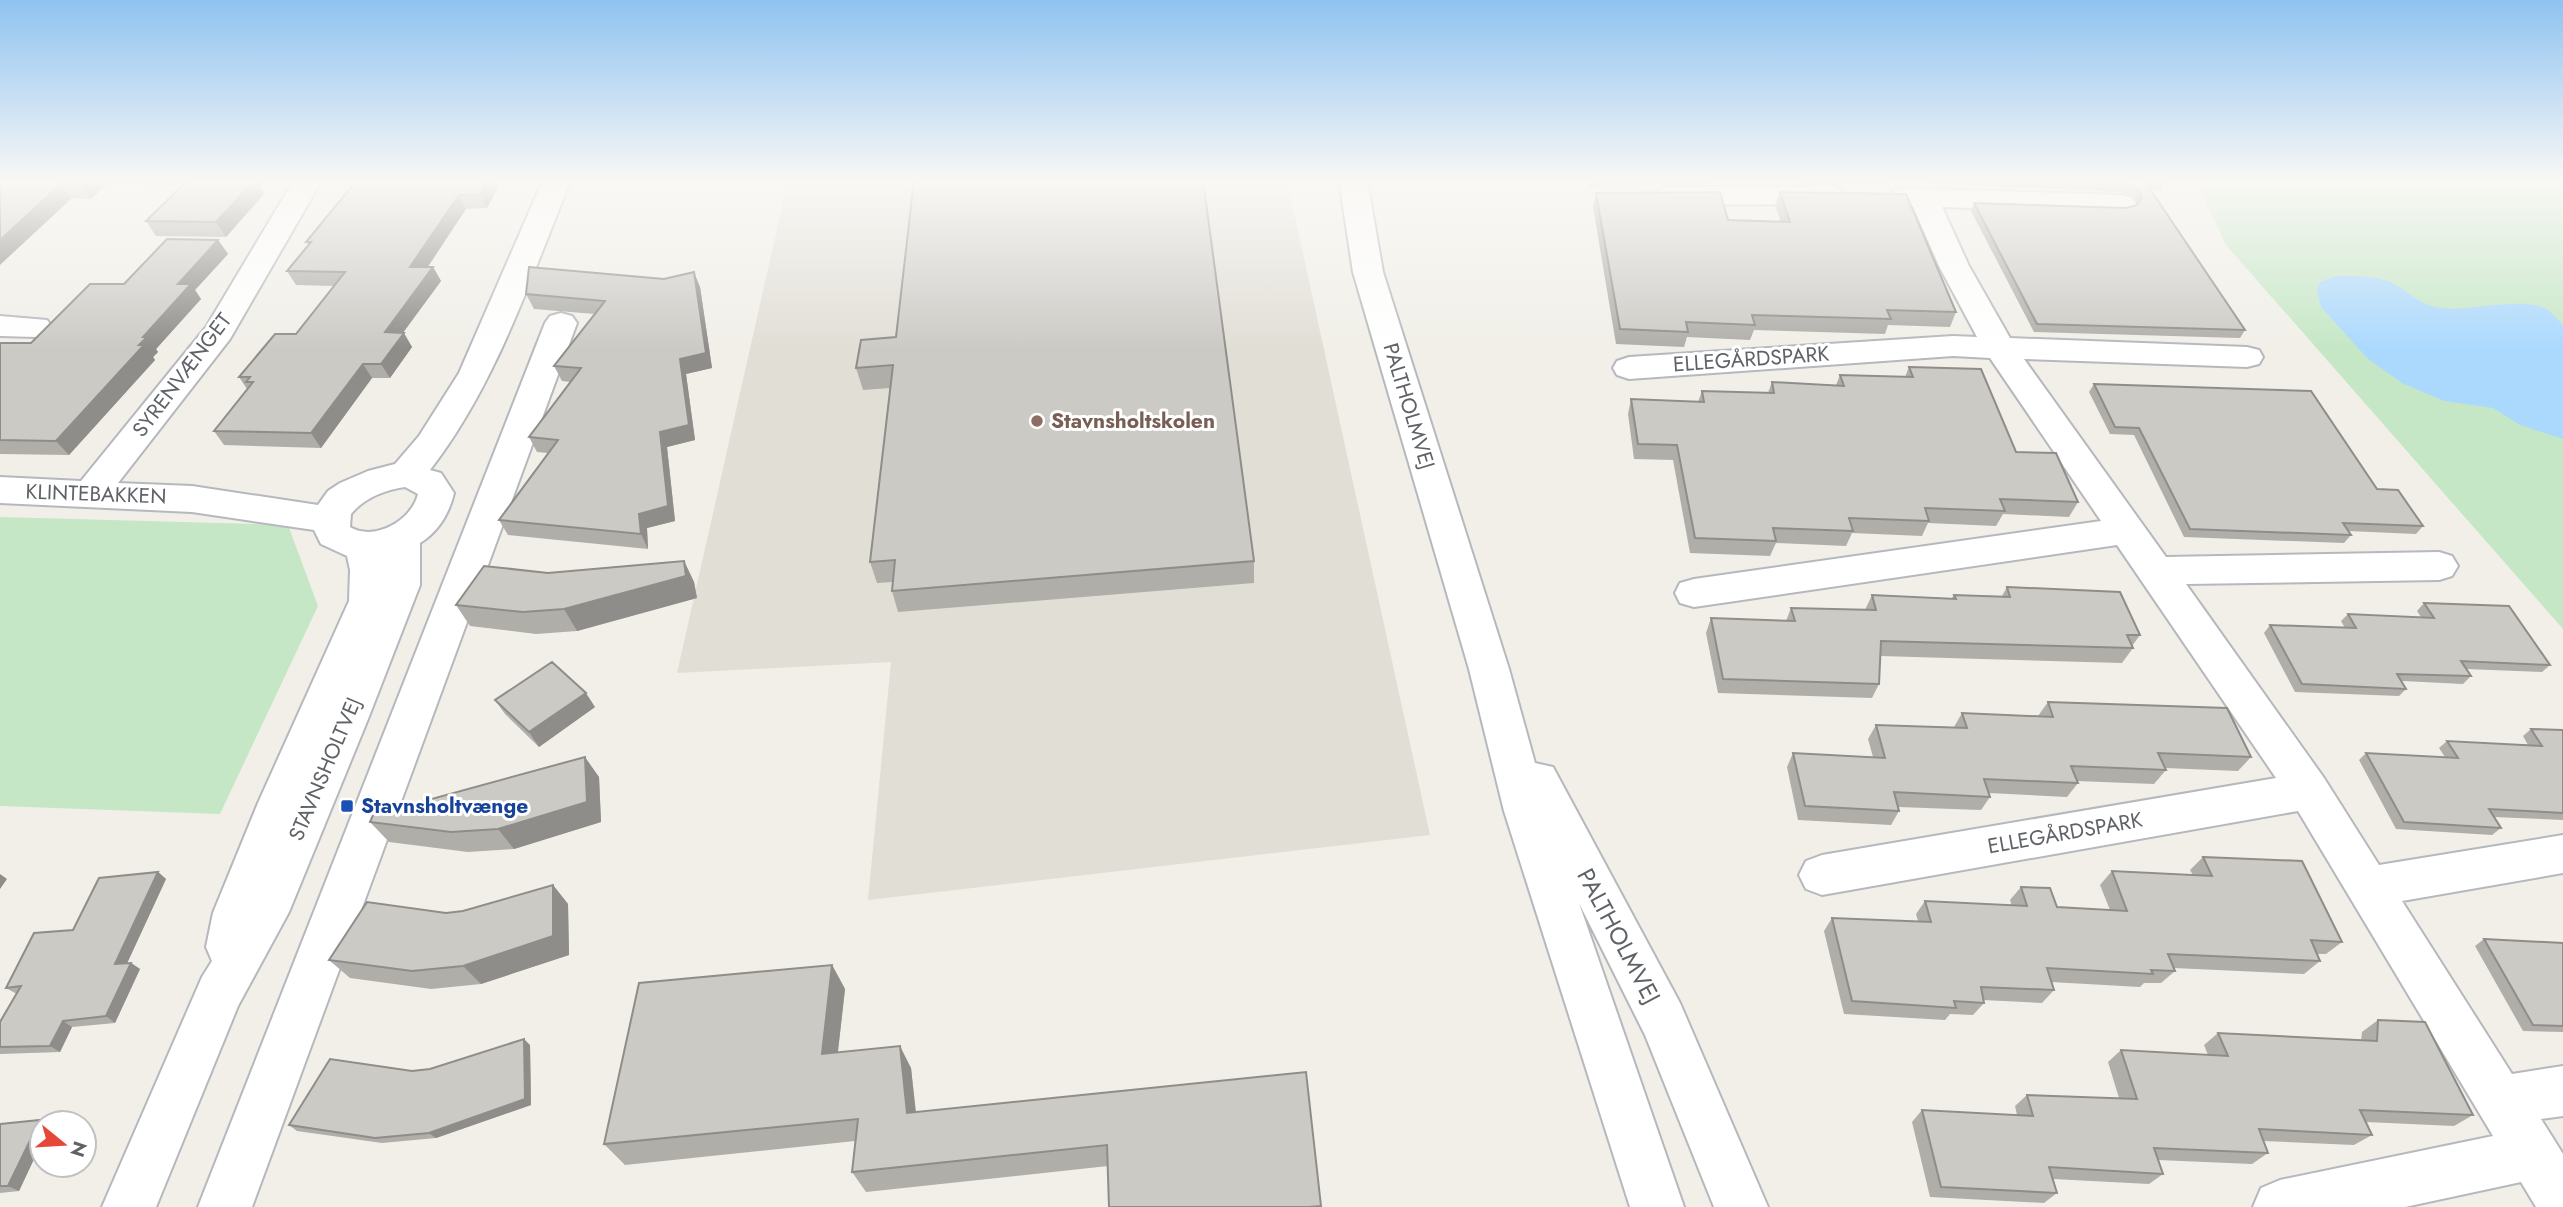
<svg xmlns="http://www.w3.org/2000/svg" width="2563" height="1207" viewBox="0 0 2563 1207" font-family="Jost,sans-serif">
<rect width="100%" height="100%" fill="#f1efe8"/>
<path fill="#e1ded6" d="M788 180H1287L1430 835 868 900 891 662 677 673Z"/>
<path fill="#c5e7c6" d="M2195 180H2563V629L2226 245Z
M0 517 288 525 318 606 220 814 0 806Z"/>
<path fill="#abd9fe" d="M2336 276C2354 276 2378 275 2394 284 2410 293 2422 306 2441 308 2469 312 2525 295 2548 310 2553 314 2558 320 2563 325V439L2520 425 2493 408 2444 401 2402 383 2368 359 2321 307 2317 290 2320 282Z"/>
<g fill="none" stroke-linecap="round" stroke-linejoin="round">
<g stroke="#b5b8bc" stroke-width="4">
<path id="minor" d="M294 180H322L230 339 118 483 192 486 318 505 328 491 340 483 368 471 395 464 419 436 459 373 543 180H571C530 279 496 385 430 470L441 473 454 493C449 514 438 532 420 543V585L368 719 289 912 238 1006 156 1207H102L202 977 212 961 206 947 213 913 258 803 349 601 350 570 347 556 321 544 314 530 192 512 0 503V477L81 481 206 327ZM405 487 418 494C412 520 375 542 350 527L351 514C364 498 385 490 405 487Z
M1339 180H1367L1383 272 1509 669 1535 763 1553 767 1680 1003 1768 1207H1714L1645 1035 1579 903 1684 1207H1630L1504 811 1469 669 1353 272Z
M1829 186 1839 189 1843 195 1839 201 1829 204 1669 205 1659 202 1655 196 1659 190 1669 187Z
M1903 188 2122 195 2132 198 2136 204 2132 210 2122 213 1942 207 1969 266 2010 338 2247 347 2259 350 2263 357 2259 364 2247 367 2024 359 2166 557 2439 552 2452 556 2458 566 2452 576 2439 580 2186 584 2324 778 2379 865 2563 835V873L2402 901 2512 1074 2563 1066V1116L2541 1119 2563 1154V1207H2536L2521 1182 2405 1207H2253L2261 1188 2280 1180 2493 1136 2298 811 1822 895 1806 889 1799 875 1806 861 1822 855 2276 778 2117 545 1694 607 1680 603 1675 593 1680 583 1694 579 2101 521 1990 358 1953 356 1629 379 1617 375 1613 368 1617 361 1629 357 1953 336 1977 337 1939 266 1913 206 1893 203 1889 197 1893 191Z
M561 313 572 316 577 323 252 1207H198L545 323 550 316Z
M0 316 47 320 52 327 47 334 36 337 0 336Z"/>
</g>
<use href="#minor" fill="#fff" fill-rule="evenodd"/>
</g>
<path fill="#afaea9" d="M0 180H266L259 187 264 194 226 237 156 236 146 221 183 186 107 184 91 199 72 198Z
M353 180H502L487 208 466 209 428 267H433L441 281 403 333 412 347 390 378H372L321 448 224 445 214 431 247 389 239 377 296 334 334 286 296 285 287 271 309 245 306 242 355 183Z
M1588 180H1711L1710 184 1598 185 1589 188Z
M1767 180H1893L1891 185 1768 183Z
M1914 180H2163L2165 183 2161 191 2151 190 2245 330 2240 338 2034 332 1971 211 1974 203 2126 208 2138 204 2134 197 2122 192 1916 183Z
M1780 192 1956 312 1950 327 1888 325 1885 334 1754 330 1750 340 1687 337 1684 347 1616 344 1593 207 1596 193 1728 220 1781 222 1775 206Z
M218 240 228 254 195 290 201 299 156 349 158 352 153 357 155 360 69 455 0 454V343H31L124 284Z
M700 287 712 368 686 374 695 440 667 447 675 521 647 528 648 549 508 535 499 520 548 453 537 452 529 437 571 382 562 381 554 366 595 314 534 309 526 294Z
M861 340 1254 561V583L898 612 892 591V582L877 583 870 562 890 388 863 390 856 368Z
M1909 367 2078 502 2069 517 2003 514 1996 526 1928 523 1922 536 1852 533 1846 546 1776 543 1770 556 1690 553 1673 460 1634 459 1628 414 1631 399 1698 402 1702 391 1768 393 1772 382 1836 385 1840 375 1905 377Z
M2094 384 2377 489 2423 526 2416 534 2348 531 2351 535 2344 543 2184 537 2134 435 2110 434 2089 392Z
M684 561 694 582 697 598 577 631 536 634 470 626 456 605 548 573Z
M2007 587 2140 635 2132 646 2133 648 2122 663 1880 656 1879 684 1872 698 1718 693 1706 633 1711 618 1786 621 1791 608 1865 610 1872 595 1951 599 1954 595 2002 596Z
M2424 603 2550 665 2542 672 2466 669 2471 676 2463 684 2402 681 2406 689 2399 696 2295 692 2264 633 2270 625 2345 628 2341 621 2348 614 2421 617 2417 611Z
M495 700 595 707 539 747 505 714Z
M2048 702 2251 757 2238 771 2165 768 2166 770 2154 784 2077 781 2078 783 2067 797 1989 793 1990 797 1981 810 1898 807 1899 811 1891 825 1798 820 1787 767 1793 753 1873 757 1868 739 1876 725 1954 727 1962 713 2038 716Z
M2531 729 2563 730V820L2494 817 2501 828 2492 835 2396 829 2359 760 2366 753 2445 757 2439 748 2447 741 2528 745 2523 736Z
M599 777 601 822 514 849 468 852 389 842 370 822Z
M2203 857 2342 942 2326 954H2317L2320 961 2304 974 2174 968 2175 971 2161 983H2144L2140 987 2051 982 2054 990 2042 1003 1983 1000 1984 1003 1973 1015 1950 1014 1945 1020 1844 1014 1824 931 1832 918 1918 921 1916 914 1925 901 2012 906 2010 900 2021 887 2057 907 2110 910 2100 885 2112 871 2193 875 2190 870Z
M158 872 166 879 127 963H131L140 969 115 1023 72 1027 60 1052 0 1054V1022L17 994 6 988 73 930Z
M553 885 568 904 569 955 481 984 431 989 350 978 329 960 446 913 463 911Z
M2484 939 2563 943V1032L2523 1031 2475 946Z
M832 965 845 989 838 1052 911 1068 916 1112 1306 1072 1321 1207H1109L1108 1166 866 1192 852 1172 855 1141 625 1165 604 1144Z
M2378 1020 2473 1115 2454 1126 2366 1122 2372 1135 2354 1145 2263 1141 2268 1153 2252 1164 2158 1160 2163 1174 2149 1184 2053 1179 2057 1193 2044 1203 1930 1197 1912 1122 1922 1110 2017 1115 2015 1106 2027 1095 2119 1098 2108 1062 2121 1050 2208 1055 2204 1045 2218 1033 2361 1041 2362 1032Z
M530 1045 531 1105 436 1138 382 1143 297 1131 289 1125 412 1071 430 1069Z
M40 1120 46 1123H42V1142L19 1191 0 1193V1124Z"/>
<path fill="#8f8d8a" d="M85 180H104L107 184 91 199 80 185Z
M243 180H266L259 187 264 194 226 237 216 222Z
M488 180H502L487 208 480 195Z
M1591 180H1599L1598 185 1589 188Z
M61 184 72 198 0 265V240Z
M459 195 466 209 418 281 410 267Z
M218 240 228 254 195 290 201 299 156 349 158 352 153 357 155 360 69 455 56 441 139 345 143 337 178 284Z
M433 267 441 281 393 346 385 332Z
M694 272 700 287 712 368 686 374 695 440 667 447 675 521 647 528 648 549 641 534 639 514 660 432Z
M404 333 412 347 390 378 381 364Z
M363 364 372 378 321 448 311 433Z
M684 561 694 582 697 598 577 631 564 609Z
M586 693 595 707 539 747 529 732Z
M585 757 599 777 601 822 514 849 498 829Z
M158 872 166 879 124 970 115 964Z
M0 874 7 879 0 889Z
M553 885 568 904 569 955 481 984 463 966Z
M131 963 140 969 115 1023 106 1016Z
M832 965 845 989 835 1076 822 1054Z
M63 1021 72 1027 60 1052 50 1046Z
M524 1039 530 1045 531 1105 436 1138 429 1133Z
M900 1046 911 1068 918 1134 907 1113Z
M40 1120 46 1123H42V1142L19 1191 8 1186Z"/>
<path fill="#cccac5" stroke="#8f8d8a" stroke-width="2" d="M0 180H85L80 185 61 184 0 240Z
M188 180H255L216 222 146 221Z
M357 180H488L480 195H459L410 267H433L385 332 404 333 381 364H363L311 433 214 431 253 382H246L250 377H239L275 334H296L345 272 287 271 311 242H306Z
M914 180H1203L1254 561 892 591 895 560 870 562 893 365 856 368 861 340 896 337Z
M2009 180H2163L2165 183H2146L2245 330 2037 324 1974 203 2126 208 2137 205 2142 198 2138 189 2126 185Z
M1720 192 1728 220 1790 222 1780 192 1906 194 1956 312 1887 310 1891 319 1752 315 1755 325 1686 322 1688 332 1620 329 1596 193Z
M167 239 218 240 178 284H191L143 337H147L139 345H144L56 441 0 440V343H31L90 284H124Z
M529 267 664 279 694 272 706 353 680 359 689 425 660 432 668 506 639 514 641 534 499 520 558 440 529 437 581 368 554 366 605 301 526 294Z
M1909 367 1981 369 2016 452 2056 453 2078 502 2000 499 2005 511 1925 508 1929 521 1849 518 1853 531 1773 528 1776 541 1695 538 1677 445 1638 444 1631 399 1704 402 1702 391 1774 393 1772 382 1844 386 1840 375 1913 377Z
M2094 384 2311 391 2377 489 2398 490 2423 526 2343 523 2351 535 2190 529 2139 428 2115 427Z
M684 561 686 576 564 609 523 612 456 605 484 566 548 573Z
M2007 587 2120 592 2140 635H2127L2133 648 1881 641 1879 684 1723 679 1711 618 1795 621 1791 608 1876 610 1872 595 1956 599 1954 595 2010 597Z
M2424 603 2509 606 2550 665 2461 661 2471 676 2397 674 2406 689 2302 684 2270 625 2356 628 2348 614 2434 618Z
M552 662 586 693 529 732 495 700Z
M2048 702 2227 708 2251 757 2158 753 2166 770 2071 766 2078 783 1984 779 1990 797 1894 792 1899 811 1805 806 1793 753 1885 758 1876 725 1967 728 1962 713 2053 717Z
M2531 729 2563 730V813L2489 809 2501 828 2404 822 2366 753 2458 758 2447 741 2542 746Z
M585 757 587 802 498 829 451 832 370 822 373 815Z
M2203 857 2302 861 2342 942 2311 940 2320 961 2168 954 2175 971 2151 970 2153 974 2047 968 2054 990 1981 987 1984 1003 1954 1001 1956 1008 1852 1001 1832 918 1931 922 1925 901 2027 906 2021 887 2050 888 2057 907 2127 911 2112 871 2212 876Z
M158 872 115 964 131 963 106 1016 63 1021 50 1046 0 1047V1022L21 986 6 988 34 933 73 930 99 878Z
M553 885V936L463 966 412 971 329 960 367 902 446 913 463 911Z
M2484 939 2563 943V1026L2533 1025Z
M832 965 822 1054 900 1046 907 1113 1306 1072 1321 1206 1309 1207H1109L1107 1145 852 1172 858 1119 604 1144 639 983Z
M2378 1020 2425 1022 2473 1115 2360 1110 2372 1135 2259 1129 2268 1153 2154 1148 2163 1174 2049 1167 2057 1193 1941 1187 1922 1110 2033 1116 2027 1095 2137 1099 2121 1050 2228 1056 2218 1033 2377 1041Z
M524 1039 525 1099 429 1133 375 1138 289 1125 330 1059 412 1071 430 1069Z
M40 1120 8 1186H0V1124Z"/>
<linearGradient id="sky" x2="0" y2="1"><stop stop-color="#8fc3f1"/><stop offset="0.52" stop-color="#f9f8f5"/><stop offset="1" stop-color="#f9f8f5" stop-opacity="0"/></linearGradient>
<rect width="2563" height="349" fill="url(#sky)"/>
<circle fill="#8d6e63" stroke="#fff" stroke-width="2.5" cx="1037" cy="421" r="7"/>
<rect fill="#1a4fb4" stroke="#fff" stroke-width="2.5" x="340" y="799" width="14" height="14" rx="3.5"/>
<g text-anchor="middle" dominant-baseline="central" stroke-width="6" stroke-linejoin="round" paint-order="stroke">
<g font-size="21" fill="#5f6368" stroke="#fff">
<text transform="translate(1751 359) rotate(-4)">ELLEGÅRDSPARK</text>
<text transform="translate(182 375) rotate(-53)">SYRENVÆNGET</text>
<text transform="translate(1409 406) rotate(73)">PALTHOLMVEJ</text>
<text transform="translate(96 494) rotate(2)">KLINTEBAKKEN</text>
<text transform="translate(325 769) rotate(-67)">STAVNSHOLTVEJ</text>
<text transform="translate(2065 833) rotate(-10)">ELLEGÅRDSPARK</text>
</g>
<g font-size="21" font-weight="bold" fill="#785e54" stroke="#fff" text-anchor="start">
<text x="1051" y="421">Stavnsholtskolen</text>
</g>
<g font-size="21" font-weight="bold" fill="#164399" stroke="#fff" text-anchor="start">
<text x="361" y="806">Stavnsholtvænge</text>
</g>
<g font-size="24" fill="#5f6368" stroke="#fff">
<text transform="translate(1619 936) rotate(62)">PALTHOLMVEJ</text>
</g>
</g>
<g transform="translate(63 1144) rotate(108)"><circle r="33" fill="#ffffff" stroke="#bfc1c3" stroke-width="2"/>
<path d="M0-5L12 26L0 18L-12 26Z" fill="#e74738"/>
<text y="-10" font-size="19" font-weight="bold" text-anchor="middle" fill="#5f6368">N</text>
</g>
</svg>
